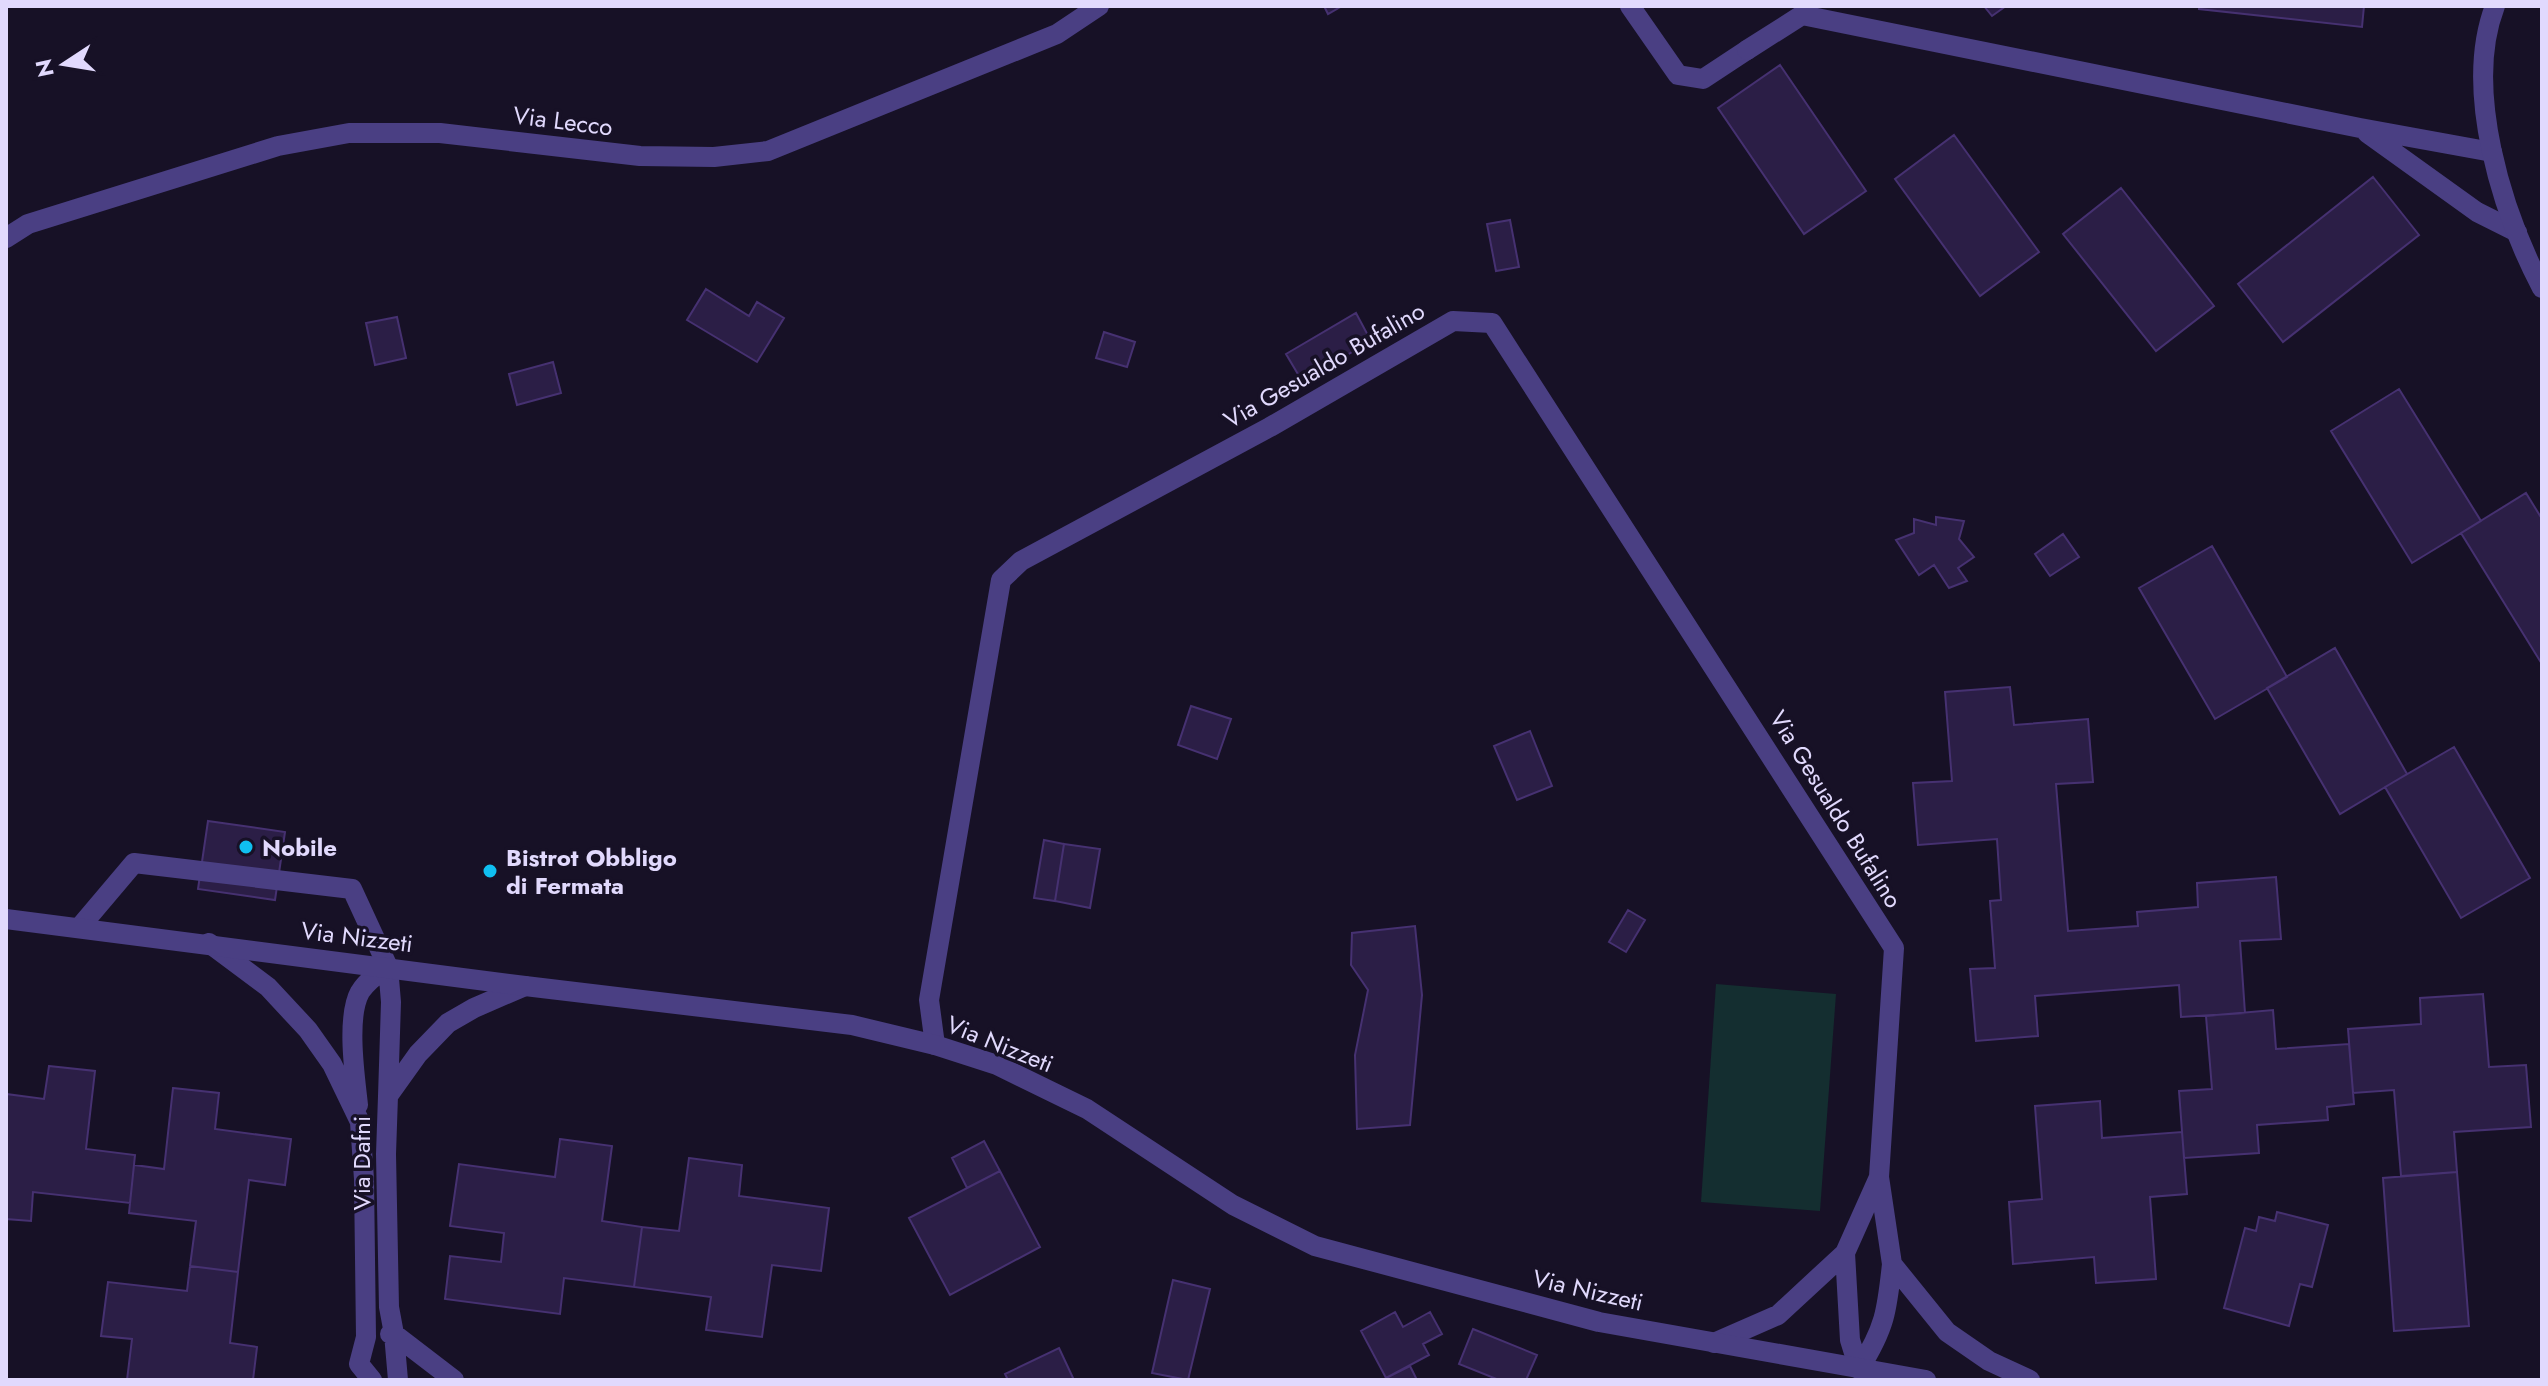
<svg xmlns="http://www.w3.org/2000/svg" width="2548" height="1386" viewBox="0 0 2548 1386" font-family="Jost,sans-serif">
<rect width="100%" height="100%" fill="#171126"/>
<path fill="#142e30" d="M1716 984 1836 994 1820 1211 1701 1202Z"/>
<path fill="#2b1e46" stroke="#463171" stroke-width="2" d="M1324 6H1342L1328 14Z
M1984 6H2006L1992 16Z
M2199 6H2364L2362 27 2199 9Z
M1780 65 1866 191 1804 234 1718 108Z
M1954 135 2039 252 1980 296 1895 179Z
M2373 177 2419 235 2283 342 2238 284Z
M2121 188 2214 306 2156 351 2063 234Z
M1510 220 1519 267 1496 271 1487 224Z
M706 289 749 316 757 302 784 318 757 362 687 320Z
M1356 313 1371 341 1302 381 1286 354Z
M397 317 406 358 375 365 366 323Z
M1104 332 1135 342 1127 367 1096 358Z
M553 362 561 393 517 405 509 374Z
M2399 389 2481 521 2412 563 2331 431Z
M2526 493 2542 519V659L2540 661 2461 533Z
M1936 517 1964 521 1959 539 1974 557 1958 568 1967 581 1949 588 1934 565 1919 575 1896 540 1914 533V519L1936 525Z
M2063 534 2079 557 2050 576 2035 554Z
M2212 546 2287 677 2215 719 2139 588Z
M2335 648 2407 774 2340 814 2267 688Z
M2010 687 2014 725 2088 719 2093 782 2056 784 2068 931 2138 926 2137 912 2198 907 2197 883 2276 877 2281 939 2240 941 2245 1013 2181 1017 2179 985 2035 996 2038 1036 1976 1041 1970 969 1995 968 1990 901 2001 900 1997 839 1918 845 1913 783 1952 781 1945 692Z
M1191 706 1231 719 1217 759 1178 745Z
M1530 731 1552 786 1517 800 1494 746Z
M2454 747 2530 878 2461 918 2385 787Z
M208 821 285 832 275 900 198 889Z
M1044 840 1064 844 1055 901 1034 898Z
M1064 844 1100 849 1090 908 1055 901Z
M1628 910 1645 920 1626 952 1609 942Z
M1415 926 1422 995 1410 1125 1357 1129 1355 1055 1368 990 1351 965 1352 933Z
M2483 994 2489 1067 2526 1065 2531 1127 2454 1132 2457 1172 2401 1176 2394 1090 2353 1093 2348 1029 2421 1024 2420 998Z
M2273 1010 2276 1049 2349 1044 2354 1104 2327 1107 2328 1120 2257 1125 2259 1153 2184 1158 2179 1091 2212 1089 2206 1016Z
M49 1066 95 1071 86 1149 135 1155 130 1203 33 1192 31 1221 6 1219V1094L44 1099Z
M173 1088 219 1093 215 1129 291 1139 285 1185 249 1180 238 1272 190 1266 196 1221 129 1213 134 1165 164 1169Z
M2100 1101 2102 1138 2182 1132 2187 1194 2150 1197 2156 1279 2096 1283 2094 1257 2013 1264 2009 1202 2042 1199 2035 1106Z
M560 1139 612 1146 602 1221 642 1227 634 1287 564 1278 560 1314 445 1299 450 1256 501 1262 504 1233 450 1226 459 1164 555 1177Z
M984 1141 1000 1171 967 1188 952 1158Z
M689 1158 742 1165 739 1196 829 1208 821 1271 772 1265 762 1337 706 1330 711 1297 634 1287 642 1227 679 1231Z
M1000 1171 1040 1247 950 1295 909 1218Z
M2457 1172 2469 1326 2394 1331 2383 1178Z
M2277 1212 2328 1225 2312 1287 2300 1284 2289 1326 2224 1308 2245 1228 2256 1231 2259 1217 2275 1221Z
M190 1266 238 1272 230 1343 257 1347 253 1380H127L132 1339 101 1336 108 1282 187 1291Z
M1173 1280 1210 1289 1188 1380 1152 1373Z
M1395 1312 1403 1327 1430 1312 1442 1334 1423 1344 1429 1355 1386 1378 1361 1331Z
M1473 1329 1537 1355 1526 1380H1499L1459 1364Z
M1059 1348 1074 1380H1008L1005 1374Z
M1410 1366 1417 1380H1383L1386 1378Z"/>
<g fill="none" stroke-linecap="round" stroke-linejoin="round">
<path stroke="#4a3f83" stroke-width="20" d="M1630 6 1678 75 1703 79 1747 50
M79 928 134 863 352 889 388 967"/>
<path stroke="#4a3f83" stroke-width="20" d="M1747 50 1802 15 2360 128 2492 152
M2367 133 2477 212 2517 232
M6 238 28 224 278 146 349 133H440L640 156 714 157 768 151 1057 34 1099 6
M209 943 268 987 308 1030 332 1064 360 1122 364 1179 366 1337 359 1364 372 1380
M388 967 391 1002 388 1096
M935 1045 929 1000 1001 580 1021 561 1270 427 1453 321 1492 323 1894 948 1879 1177 1892 1264 1947 1332 1989 1361 2030 1380
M358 1105C355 1077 346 1017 360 992 367 981 377 974 388 967
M1845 1253 1850 1340 1859 1369
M390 1334H394L398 1380
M1714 1343 1778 1315 1845 1253 1879 1177
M1859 1369C1885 1328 1887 1311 1892 1264
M454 1380 394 1334 389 1307 386 1154 388 1096 418 1054 448 1023 474 1008 525 986"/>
<path stroke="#4a3f83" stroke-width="20" d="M2495 6C2463 89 2502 212 2542 288
M6 919 525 986 852 1025 935 1045 997 1065 1087 1109 1233 1205 1315 1246 1599 1322 1926 1380"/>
</g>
<g fill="#10bff1" stroke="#171126" stroke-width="3">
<circle cx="246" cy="847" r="8"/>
<circle cx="490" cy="871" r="8"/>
</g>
<g text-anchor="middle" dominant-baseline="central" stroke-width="7" stroke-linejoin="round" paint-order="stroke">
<g font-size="24" fill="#e1d9fd" stroke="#171126">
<text transform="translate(563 121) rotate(7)">Via Lecco</text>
<text transform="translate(1324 365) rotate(-30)">Via Gesualdo Bufalino</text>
<text transform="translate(1836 809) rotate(58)">Via Gesualdo Bufalino</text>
<text transform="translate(357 937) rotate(7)">Via Nizzeti</text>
<text transform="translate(1000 1044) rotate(22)">Via Nizzeti</text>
<text transform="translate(361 1163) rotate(-90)">Via Dafni</text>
<text transform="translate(1588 1290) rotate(13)">Via Nizzeti</text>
</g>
<g font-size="24" font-weight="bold" fill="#e1d9fd" stroke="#171126" text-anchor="start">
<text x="262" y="847">Nobile</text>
<text x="506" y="857">Bistrot Obbligo<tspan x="506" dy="28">di Fermata</tspan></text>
</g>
</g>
<rect width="2548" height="1386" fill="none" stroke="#e1d9fd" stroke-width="16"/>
<g transform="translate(64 64) rotate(258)" stroke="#171126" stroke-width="6" paint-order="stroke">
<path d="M0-6L14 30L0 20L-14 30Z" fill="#e1d9fd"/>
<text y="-12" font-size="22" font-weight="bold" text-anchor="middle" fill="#e1d9fd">N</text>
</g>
</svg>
